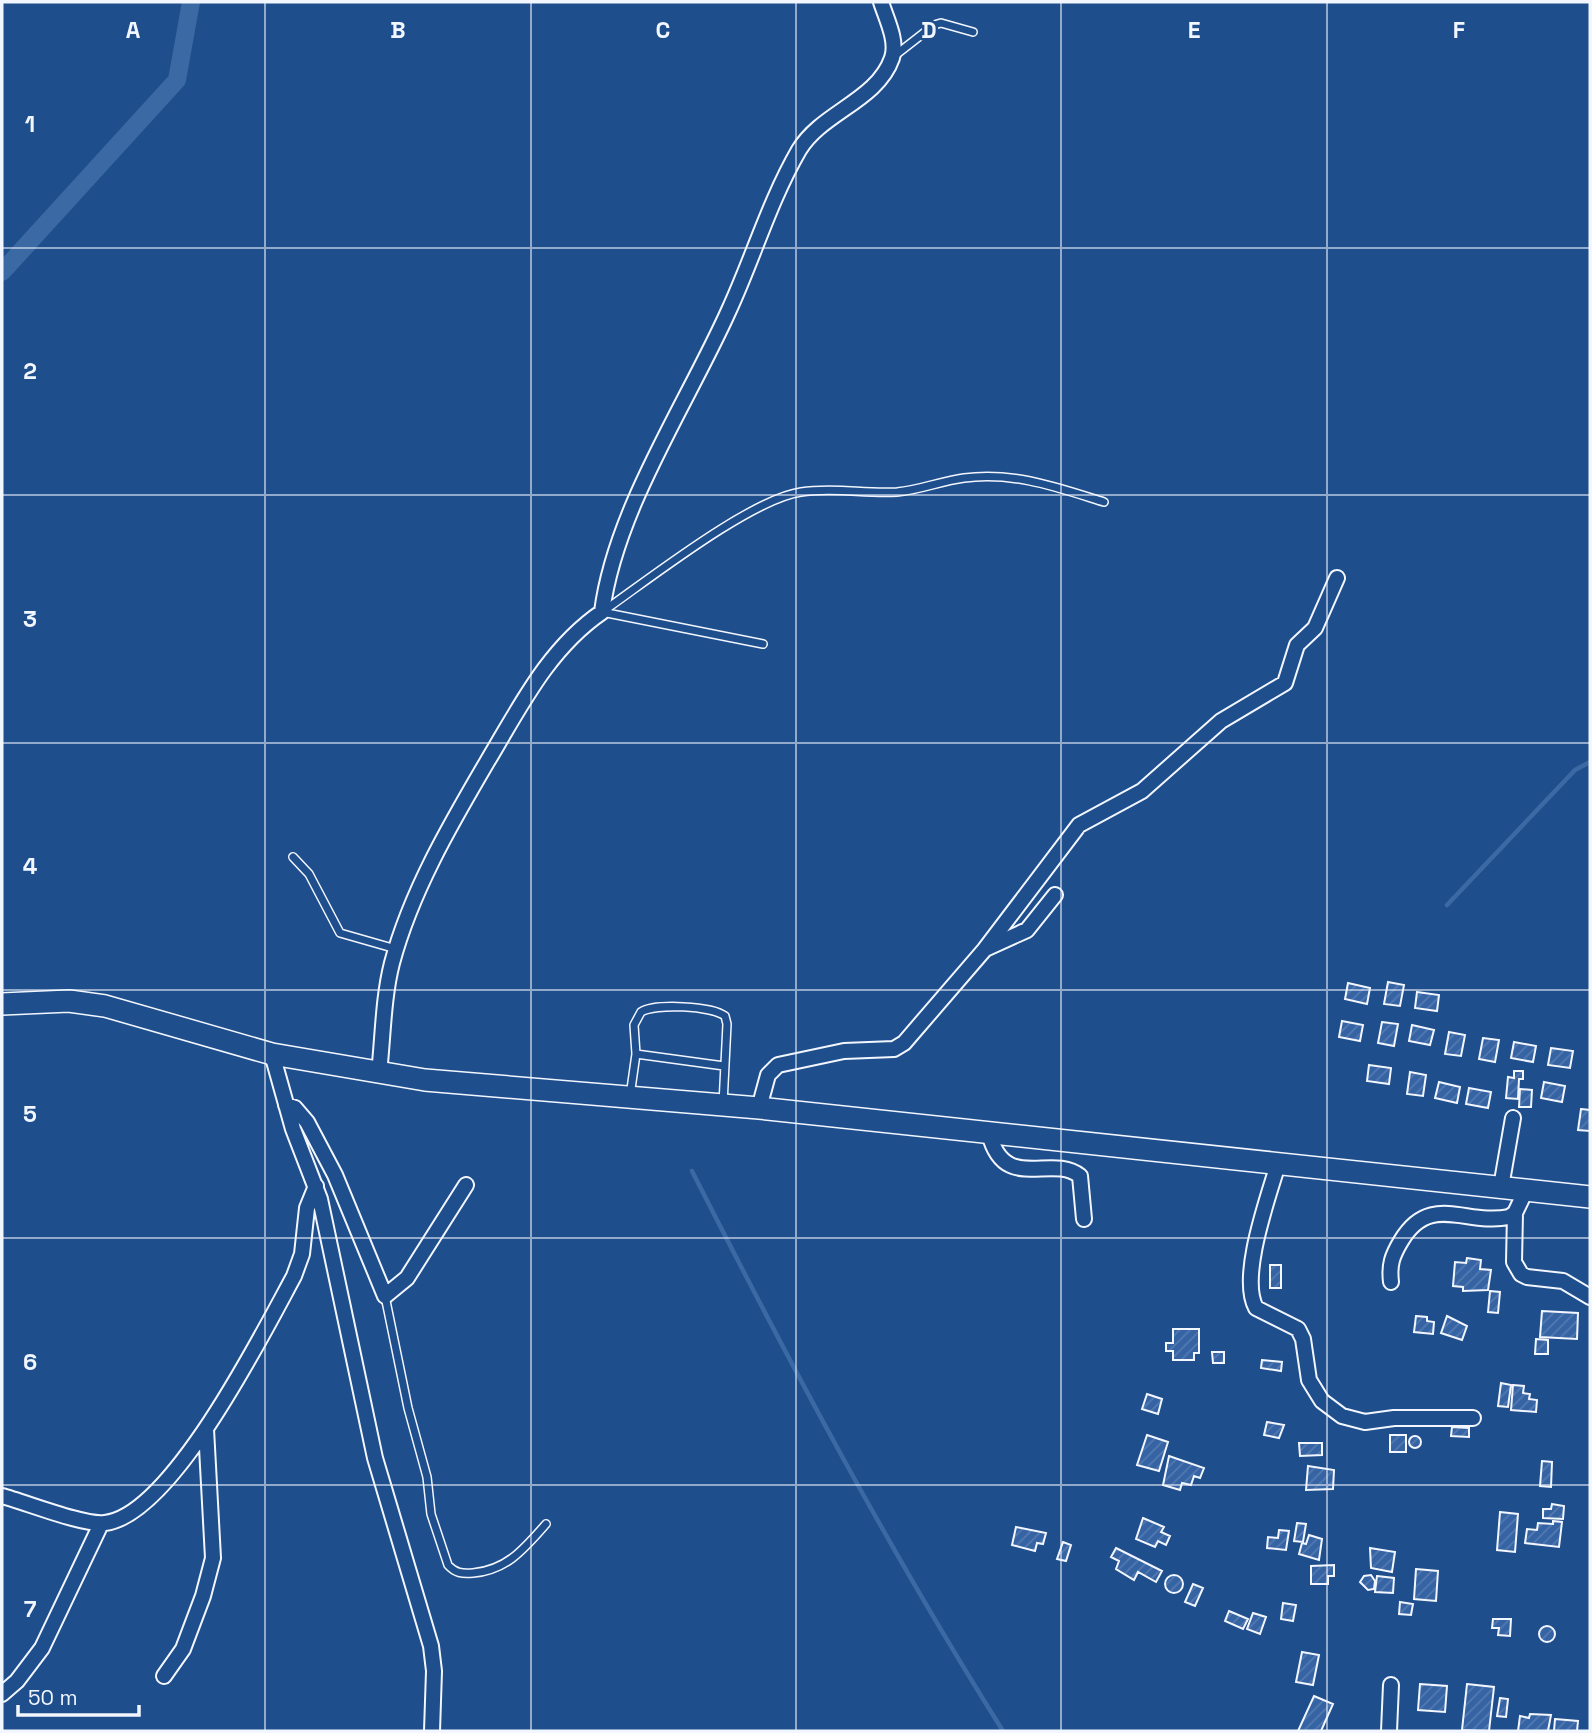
<svg xmlns="http://www.w3.org/2000/svg" width="1592" height="1733" viewBox="0 0 1592 1733" font-family="'Space Grotesk',sans-serif">
<defs>
<pattern id="building-hatch" width="6" height="6" patternUnits="userSpaceOnUse" patternTransform="scale(1.75)"><rect width="6" height="6" fill="#3563a3"/><path d="M-1 1l2-2M0 6l6-6M5 7l2-2" fill="none" stroke="#537ab1"/></pattern>
</defs>
<rect width="100%" height="100%" fill="#1f4e8c"/>
<g fill="none" stroke-linecap="round" stroke-linejoin="round">
<path stroke="#3b69a3" stroke-width="4.5" d="M1447 905 1575 770 1590 762
M692 1171C789 1362 889 1550 1003 1731"/>
<path stroke="#3b69a3" stroke-width="18" d="M2 272 177 80 191 2"/>
</g>
<path fill="url(#building-hatch)" stroke="#f2f6ff" stroke-width="2" d="M1388 982 1404 985 1400 1006 1384 1004Z
M1348 983 1370 988 1367 1004 1345 999Z
M1417 992 1439 995 1437 1011 1415 1008Z
M1342 1021 1363 1025 1360 1041 1339 1037Z
M1382 1022 1398 1024 1394 1046 1378 1043Z
M1412 1025 1434 1030 1430 1045 1409 1041Z
M1449 1032 1465 1035 1461 1056 1445 1054Z
M1483 1038 1499 1040 1495 1062 1479 1059Z
M1514 1042 1536 1046 1533 1062 1511 1058Z
M1551 1048 1573 1051 1570 1068 1548 1065Z
M1369 1065 1391 1068 1389 1084 1367 1081Z
M1514 1071H1523V1079H1519L1518 1099 1506 1098 1508 1077 1514 1078Z
M1410 1072 1426 1075 1423 1096 1407 1094Z
M1439 1082 1460 1087 1457 1103 1435 1098Z
M1544 1082 1565 1086 1562 1102 1541 1098Z
M1469 1088 1491 1092 1488 1108 1466 1104Z
M1520 1089 1532 1090 1531 1107H1519Z
M1581 1109 1590 1110V1131L1578 1130Z
M1467 1258 1481 1260 1480 1269 1491 1270 1488 1290 1463 1291V1287L1453 1286 1455 1262 1466 1263Z
M1270 1265H1281V1288H1270Z
M1490 1291 1500 1292 1498 1313 1488 1312Z
M1542 1311 1578 1313 1577 1339 1540 1337Z
M1416 1316 1427 1317V1321L1434 1322 1433 1334 1414 1332Z
M1447 1316 1467 1326 1462 1340 1441 1333Z
M1173 1329H1199V1353H1194V1360H1173V1351H1166V1343H1173Z
M1536 1339 1548 1340V1354H1535Z
M1212 1352H1224V1363H1213Z
M1262 1360 1282 1362 1281 1371 1261 1368Z
M1501 1383 1511 1385 1508 1407 1498 1406Z
M1513 1385 1524 1386 1523 1393 1530 1394 1529 1399 1537 1400 1536 1412 1511 1410Z
M1147 1394 1162 1399 1158 1414 1142 1409Z
M1267 1422 1284 1425 1279 1438 1264 1435Z
M1452 1427 1469 1428V1437L1451 1436Z
M1147 1435 1168 1442 1159 1471 1137 1465Z
M1390 1435H1406V1452H1390Z
M1409 1442a6 6 0 1 1 12 0a6 6 0 1 1-12 0Z
M1299 1443H1322V1455L1300 1456Z
M1169 1456 1204 1468 1200 1478 1194 1476 1191 1485 1182 1483 1180 1490 1163 1485Z
M1542 1461 1552 1462 1551 1487 1540 1486Z
M1308 1466 1334 1470 1333 1489 1306 1490Z
M1552 1504 1564 1506 1563 1519 1543 1518V1509H1551Z
M1500 1512 1518 1514 1515 1552 1497 1550Z
M1143 1518 1164 1527 1161 1532 1170 1536 1166 1545 1158 1541 1155 1547 1136 1539Z
M1553 1521 1562 1522 1559 1547 1525 1543 1527 1529 1537 1530 1538 1523 1553 1524Z
M1297 1523 1306 1524 1303 1542 1294 1541Z
M1016 1527 1046 1533 1043 1544 1037 1543 1035 1551 1012 1545Z
M1279 1530 1289 1531 1286 1550 1267 1548 1268 1537 1278 1538Z
M1309 1535 1322 1539 1319 1560 1299 1554 1302 1543 1306 1544Z
M1063 1542 1071 1545 1066 1561 1057 1559Z
M1116 1548 1162 1571 1156 1582 1138 1572 1134 1580 1116 1569 1119 1561 1111 1557Z
M1370 1548 1395 1552 1392 1572 1371 1568Z
M1334 1565V1576H1328V1584H1311V1566Z
M1416 1569 1438 1571 1436 1601 1414 1599Z
M1371 1575 1375 1581 1374 1589 1368 1590 1360 1582 1364 1576Z
M1165 1584a9 9 0 1 1 18 0a9 9 0 1 1-18 0Z
M1377 1576 1394 1578 1393 1593 1375 1592Z
M1193 1584 1203 1588 1195 1606 1185 1602Z
M1400 1602 1413 1604 1411 1615 1399 1614Z
M1283 1603 1296 1605 1293 1621 1281 1619Z
M1229 1611 1248 1619 1243 1629 1225 1621Z
M1253 1613 1266 1617 1260 1634 1247 1629Z
M1493 1619H1511L1510 1636 1498 1635 1499 1628H1492Z
M1539 1634a8 8 0 1 1 16 0a8 8 0 1 1-16 0Z
M1302 1652 1319 1655 1313 1685 1296 1682Z
M1420 1684 1447 1686 1445 1712 1418 1710Z
M1467 1684 1494 1687 1489 1731 1462 1730Z
M1314 1696 1333 1704 1321 1731H1298Z
M1500 1698 1508 1699 1506 1717 1497 1716Z
M1530 1714 1551 1715 1548 1731H1518L1520 1716 1529 1718Z
M1555 1719 1578 1721 1577 1731H1554Z"/>
<g fill="none" stroke-linecap="round" stroke-linejoin="round">
<g stroke="#f2f6ff" stroke-width="10">
<path id="lane" d="M893 57 934 25 941 23 973 32
M602 612C648 580 751 499 801 492 834 487 865 494 897 492 920 490 941 481 964 478 1013 471 1059 488 1104 502
M602 612 763 644
M293 857 309 874 340 933 396 949
M636 1054 724 1066
M630 1096 636 1054 634 1025 641 1012C655 1003 712 1006 725 1016L727 1024 723 1104
M385 1296 408 1408 427 1477 431 1514 448 1565C455 1573 462 1574 473 1573 507 1570 524 1549 546 1524"/>
</g>
<g stroke="#f2f6ff" stroke-width="18">
<path id="street" d="M985 949 1079 825 1142 791 1221 721 1285 683 1297 645 1315 628 1337 578
M272 1054 293 1129 320 1199 375 1458 431 1646 434 1671 432 1731
M379 1073C383 1038 383 998 392 963 411 892 450 825 487 762 520 707 548 649 602 612 615 510 687 404 729 310 753 258 770 200 799 150 822 112 877 101 892 58 898 41 886 18 881 2
M286 1105 295 1108 307 1122 335 1175 385 1296 407 1278 466 1185
M759 1108 768 1075 778 1065 844 1051 894 1049 904 1043 985 949 1027 930 1055 895
M989 1133C1004 1194 1051 1153 1080 1176L1084 1219
M1278 1164C1268 1198 1239 1277 1256 1308L1298 1329 1303 1339 1309 1380 1322 1401 1342 1416 1365 1422 1394 1418H1473
M1501 1187 1513 1118
M1515 1213 1514 1262 1521 1274 1527 1277 1563 1281 1590 1297
M1391 1282C1389 1265 1392 1256 1401 1241 1430 1192 1466 1226 1509 1217L1515 1213 1526 1190
M2 1496C25 1502 85 1526 105 1523 172 1515 263 1333 294 1276L302 1254 307 1208 316 1186
M164 1676 183 1649 203 1596 213 1558 206 1429
M2 1694 17 1681 42 1648 101 1524
M1389 1731 1391 1685"/>
</g>
<g stroke="#f2f6ff" stroke-width="24">
<path id="secondary" d="M2 1004 69 1001 105 1006 272 1054 425 1080 759 1108 1590 1197"/>
</g>
<use href="#lane" stroke="#1f4e8c" stroke-width="7"/>
<use href="#street" stroke="#1f4e8c" stroke-width="14"/>
<use href="#secondary" stroke="#1f4e8c" stroke-width="21"/>
</g>
<path fill="none" stroke="#f2f6ff" stroke-width="2" stroke-opacity="0.55" d="M265 2V1731M531 2V1731M796 2V1731M1061 2V1731M1327 2V1731M2 248H1590M2 495H1590M2 743H1590M2 990H1590M2 1238H1590M2 1485H1590"/>
<g font-size="23" text-anchor="middle" font-weight="bold" fill="#f2f6ff" stroke="#1f4e8c" stroke-width="5" stroke-linejoin="round" paint-order="stroke">
<text x="133" y="38">A</text>
<text x="398" y="38">B</text>
<text x="663" y="38">C</text>
<text x="929" y="38">D</text>
<text x="1194" y="38">E</text>
<text x="1459" y="38">F</text>
<text x="30" y="132">1</text>
<text x="30" y="379">2</text>
<text x="30" y="627">3</text>
<text x="30" y="874">4</text>
<text x="30" y="1122">5</text>
<text x="30" y="1370">6</text>
<text x="30" y="1617">7</text>
</g>
<rect width="1592" height="1733" fill="none" stroke="#f2f6ff" stroke-width="7"/>
<path d="M18 1705v10h121v-10" fill="none" stroke="#f2f6ff" stroke-width="3.5"/>
<text x="28" y="1705" font-size="21" fill="#f2f6ff" stroke="#1f4e8c" stroke-width="5" paint-order="stroke">50 m</text>
</svg>
